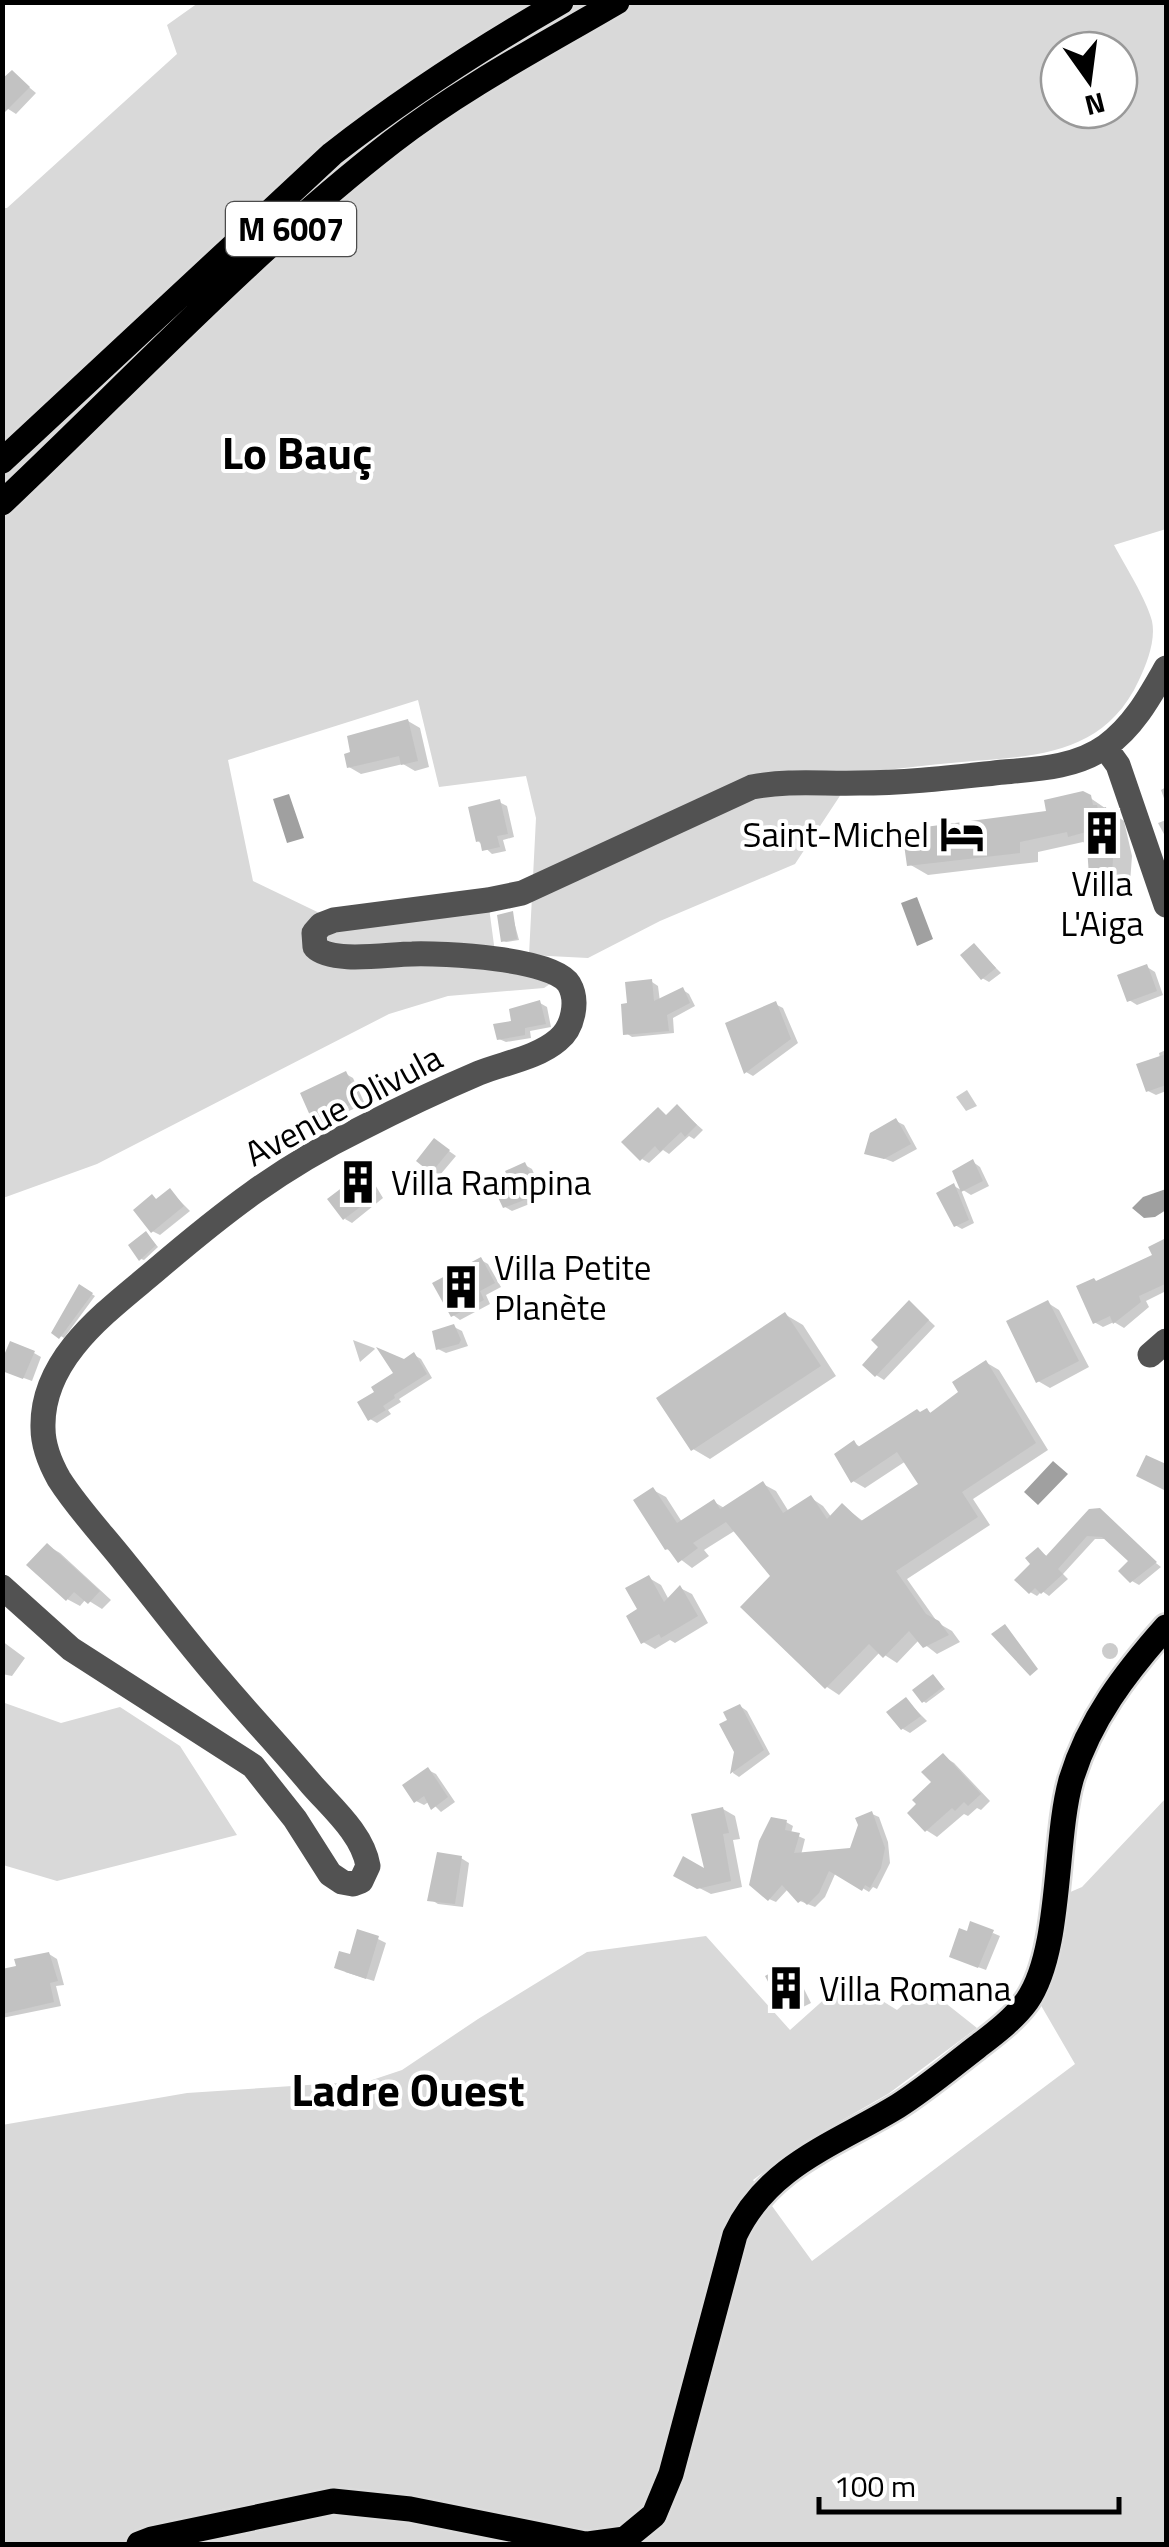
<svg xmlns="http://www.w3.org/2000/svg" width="1169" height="2547" viewBox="0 0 1169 2547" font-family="'Titillium Web',sans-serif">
<rect width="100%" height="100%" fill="#fff"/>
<path fill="#d9d9d9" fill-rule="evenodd" d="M198 3H1166V529L1114 545C1125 566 1146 598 1152 621 1156 640 1147 663 1139 680 1104 756 1034 756 962 762 926 765 890 770 855 773L795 864 660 921 588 958 529 955 536 818 526 776 439 787 418 700 228 760 253 881 334 920 488 900 496 960 562 976 544 988 448 996 389 1014 97 1164 3 1198 2 208H7L177 54 167 25ZM1059 50H1119V110H1059Z
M2 1702 61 1723 120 1707 180 1746 237 1835 57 1881 3 1865Z
M1166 1798V2544H3L2 2125 187 2093 369 2081 402 2070 478 2019 587 1952 706 1936 790 2030 847 1979 897 2010 924 1986 977 2028 888 2094 804 2142 753 2180 812 2261 1075 2064 1039 2002 1055 1970 1068 1893 1082 1887Z"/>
<path fill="#a0a0a0" d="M289 794 304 838 287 843 273 799Z
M917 897 933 939 917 946 901 903Z
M1166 1189V1210L1155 1217 1144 1218 1132 1208 1143 1197Z
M1053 1461 1068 1474 1038 1505 1024 1492Z"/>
<path fill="#0003" d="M12 73 36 93 16 114 2 105Z
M408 721 420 728 429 767 415 771 403 764 361 774 349 767Z
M1166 787V804L1161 790Z
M1083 793 1124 821 1132 856 1130 883 1110 886 1091 875 1090 846 1083 842 1038 852V862L928 875 909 864 1049 813Z
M499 802 507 806 514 837 503 840 506 851 492 854 478 841Z
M1166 820V835L1165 836 1158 823Z
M512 914 519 940 506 942 503 941Z
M974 946 1001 973 989 982 982 978Z
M1147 967 1155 972 1163 995 1137 1005 1129 1000Z
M652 982 658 986 660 1002 683 990 689 994 695 1006 673 1018 674 1033 632 1037 626 1033Z
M540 1003 547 1007 551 1027 530 1031 531 1038 506 1042 499 1039Z
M775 1004 783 1008 798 1043 753 1076 746 1072Z
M1166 1050V1091L1156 1095 1148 1091 1160 1058 1159 1053Z
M346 1074 353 1078 365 1104 321 1123 314 1118Z
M967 1090 977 1106 966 1111 956 1097Z
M677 1107 703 1130 694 1139 689 1136 669 1154 663 1150 649 1163 642 1159 658 1110 668 1117Z
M896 1121 904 1125 917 1149 893 1162 867 1152Z
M442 1146 456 1156 440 1175 432 1171Z
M973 1162 980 1167 989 1186 971 1195 963 1190Z
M525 1165 532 1169 538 1183 525 1188 532 1203 512 1211 505 1207Z
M364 1174 371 1178 383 1198 352 1223 345 1219Z
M954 1186 961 1190 974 1223 962 1229 955 1225Z
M170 1191 190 1211 160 1235 152 1231 158 1201Z
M149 1236 158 1247 144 1260 141 1259Z
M1166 1238V1291L1146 1301 1149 1307 1124 1328 1114 1322 1103 1327 1094 1322 1098 1283 1155 1256 1152 1248Z
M481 1260 488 1264 501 1287 486 1295 490 1304 460 1320 453 1315Z
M80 1287 95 1296 64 1338 54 1332Z
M1048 1303 1059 1310 1089 1367 1050 1388 1038 1381Z
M916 1308 935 1326 884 1380 876 1375Z
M786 1315 803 1325 836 1376 710 1459 693 1449Z
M454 1327 462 1331 468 1346 446 1353 438 1349Z
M353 1340 374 1348 375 1349 360 1362Z
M34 1353 41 1357 32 1381 10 1373Z
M414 1355 421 1359 432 1378 399 1399 401 1402 388 1410 391 1414 377 1423 370 1419 404 1361Z
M987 1363 999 1370 1048 1450 973 1499 990 1525 907 1579 938 1623 952 1631 960 1642 937 1654 919 1640 897 1663 880 1652 839 1695 827 1687 774 1577 736 1530 704 1550 709 1556 692 1568 667 1549 653 1490 666 1497 682 1522 714 1502 726 1509 763 1484 776 1491 789 1512 811 1498 823 1506 832 1518 843 1506 864 1522 921 1485 906 1461 865 1488 853 1481 854 1443 862 1448 927 1410 932 1414 962 1393Z
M1090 1511 1161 1567 1139 1585 1132 1581V1561L1108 1539H1095L1063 1574 1068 1579 1049 1596 1042 1591 1037 1596 1030 1592 1038 1550 1048 1557Z
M48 1546 60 1553 111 1600 102 1609 86 1599 80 1606 67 1599Z
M649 1578 661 1585 669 1600 680 1588 692 1594 708 1623 675 1643 670 1640 655 1649 643 1642 641 1610Z
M2 1641 25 1658 12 1676 2 1674Z
M1102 1651a8 8 0 1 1 16 0a8 8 0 1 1-16 0Z
M934 1677 945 1689 926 1703 923 1701Z
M906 1700 927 1721 910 1733 903 1729Z
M740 1706 747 1711 770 1754 739 1777 733 1773Z
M943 1756 954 1763 990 1801 981 1810 977 1808 968 1816 964 1814 937 1837 926 1830 934 1782Z
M428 1770 436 1774 455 1802 441 1812 430 1801 424 1805 416 1801Z
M723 1809 735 1816 740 1839 733 1840 742 1887 711 1894 676 1876 708 1873Z
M872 1814 879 1817 888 1842 890 1863 877 1889 873 1887 869 1892 836 1872 825 1897 815 1907 800 1901 788 1889 776 1902 769 1899 786 1822 793 1826 791 1833 805 1839 801 1855 852 1851Z
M461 1858 469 1863 463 1907 438 1904 430 1899Z
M993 1933 1000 1936 986 1970 959 1960Z
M378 1939 386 1943 374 1981 345 1972 351 1957Z
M49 1954 57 1959 64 1985 56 1986 61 2006 2 2018V1972Z
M787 1967 795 1971 811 2003 793 2012 785 2008Z"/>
<path fill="#c2c2c2" d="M12 70 30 87 2 115V79Z
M408 719 418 761 401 765 399 756 347 768 344 754 350 752 347 736Z
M1083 791 1091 795 1093 805H1097L1098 809 1106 807 1114 844 1112 873 1089 876 1086 832 1068 837 1067 832 1020 842V853L907 866 902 830 1046 811 1044 800Z
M500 799 508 834 497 836 500 847 482 851 480 841 476 842 468 807Z
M513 911 517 939 501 942 497 915Z
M974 943 996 968 981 980 960 955Z
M1147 964 1157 991 1127 1002 1117 975Z
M652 979 654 1001 683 987 690 1003 667 1015 669 1031 623 1035 621 1004 627 1003 625 982Z
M540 1000 546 1024 525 1028V1035L497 1040 493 1024 511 1021 509 1009Z
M776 1001 791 1039 744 1074 725 1023Z
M1166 1054V1085L1146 1092 1136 1064Z
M346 1071 360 1101 312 1120 300 1093Z
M677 1104 697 1125 685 1137 681 1132 660 1152 655 1146 640 1161 621 1142 658 1107 666 1115Z
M896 1118 911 1144 884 1159 864 1154 870 1133Z
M434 1138 450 1150 431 1173 416 1161Z
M973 1159 983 1181 961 1192 952 1171Z
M525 1162 533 1179 520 1184 527 1199 503 1208 495 1191 511 1183 505 1171Z
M364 1171 377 1194 343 1220 327 1199Z
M954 1183 969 1220 954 1227 936 1193Z
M170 1188 184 1206 151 1233 133 1210 152 1194 156 1199Z
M146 1231 156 1245 139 1261 128 1245Z
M1166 1238V1288L1165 1284 1139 1296 1141 1302 1113 1324 1110 1316 1093 1324 1076 1286 1094 1278 1096 1281 1152 1255 1148 1247Z
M481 1257 495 1283 480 1291 484 1300 451 1317 432 1283Z
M79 1284 93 1293 59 1339 51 1333Z
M909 1300 929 1320 875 1377 862 1365 878 1347 871 1340Z
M1048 1300 1079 1361 1036 1383 1006 1321Z
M785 1312 821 1366 691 1451 656 1398Z
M454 1324 461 1340 459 1344 436 1350 432 1331Z
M10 1341 35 1351 23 1379 2 1371V1360Z
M376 1347 404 1359 414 1352 427 1374 394 1395 395 1398 383 1406 386 1410 368 1421 357 1402 374 1392 371 1387 393 1373Z
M986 1360 1036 1443 962 1492 978 1517 896 1571 926 1614 939 1621 949 1635 923 1648 909 1631 883 1658 869 1644 825 1689 740 1607 770 1576 726 1522 693 1543 698 1548 678 1563 668 1549 665 1550 633 1500 653 1487 677 1523 714 1499 720 1509 763 1481 783 1513 811 1495 827 1519 842 1503 861 1521 918 1484 897 1452 851 1483 834 1454 854 1440 858 1447 917 1409 920 1412 927 1408 930 1413 958 1392 952 1382Z
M1146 1455 1166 1464V1491L1136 1476Z
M1100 1508 1157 1562 1130 1583 1118 1571 1128 1561 1102 1537 1087 1536 1058 1569 1063 1574 1041 1594 1035 1588 1029 1594 1014 1580 1030 1564 1025 1558 1038 1547 1046 1556 1089 1509Z
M47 1543 100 1591 88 1604 74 1592 66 1601 26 1565Z
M649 1575 664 1602 680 1585 698 1616 661 1638 659 1634 641 1644 626 1616 637 1609 625 1588Z
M1005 1624 1038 1669 1030 1676 991 1634Z
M933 1674 943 1687 922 1703 912 1690Z
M906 1697 921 1716 901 1730 886 1712Z
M740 1704 764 1750 730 1774 734 1752 719 1724 727 1720 723 1712Z
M943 1753 981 1794 968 1806 964 1802 955 1811 952 1808 925 1832 907 1813 916 1804 912 1800 931 1782 921 1772Z
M428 1767 448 1797 431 1810 424 1796 414 1803 402 1785Z
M723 1807 729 1833 723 1834 731 1881 697 1889 673 1876 683 1856 704 1868 691 1814Z
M872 1811 885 1848 881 1868 870 1888 865 1885 862 1891 829 1871 819 1893 807 1905 802 1900 798 1903 782 1885 768 1901 749 1885 759 1841 771 1817 787 1820 785 1830 800 1833 794 1853 850 1848 858 1825 855 1818Z
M437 1852 462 1856 455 1904 427 1901Z
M970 1921 994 1930 978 1968 949 1957 959 1928 967 1931Z
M357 1929 379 1936 366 1979 334 1968 339 1951 350 1954Z
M49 1952 58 1981 50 1983 54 2002 2 2014V1969L16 1966 14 1959Z
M787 1964 804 1998 783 2010 765 1976Z"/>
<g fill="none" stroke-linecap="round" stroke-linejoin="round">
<g stroke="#dbdbdb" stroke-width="30">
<path id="major" d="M2 461 332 154C405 97 481 48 561 2
M2 503C129 383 254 249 392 142 462 88 540 47 617 2
M139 2544 152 2539 333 2501 410 2509 585 2544
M588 2544 625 2539 654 2515 671 2474 735 2235C768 2165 836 2144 898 2106 925 2089 951 2067 977 2047 994 2034 1014 2019 1027 2001 1062 1951 1054 1840 1071 1780 1089 1720 1126 1672 1166 1627"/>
</g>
<path stroke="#525252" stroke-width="25" d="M1105 747 1118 765 1166 905
M1150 1355 1166 1341
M2 1587 71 1649 253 1766 295 1819 330 1874 342 1882 353 1884 361 1881 368 1866C363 1834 331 1807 311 1784 281 1748 249 1715 219 1679 187 1642 157 1602 126 1564 104 1536 78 1509 59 1479 50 1463 43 1446 43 1428 41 1357 109 1310 156 1270 224 1212 280 1168 360 1129 399 1109 439 1090 479 1073 504 1063 537 1058 558 1040 573 1028 579 1001 569 984 554 958 442 953 412 954 388 954 332 964 315 947L314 933 321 925 334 920 488 900 522 893 752 787C788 780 823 784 859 783 907 783 956 777 1004 772 1039 769 1077 767 1106 746 1134 726 1150 696 1166 668"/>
<use href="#major" stroke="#000" stroke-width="25"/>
</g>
<defs>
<g id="building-bare" transform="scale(3.45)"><path d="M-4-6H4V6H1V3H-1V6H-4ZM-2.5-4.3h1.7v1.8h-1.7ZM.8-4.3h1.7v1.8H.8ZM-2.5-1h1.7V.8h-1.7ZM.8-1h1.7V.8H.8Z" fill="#000" stroke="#fff" stroke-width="2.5" paint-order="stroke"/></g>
<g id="hotel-bare" transform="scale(3.45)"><path d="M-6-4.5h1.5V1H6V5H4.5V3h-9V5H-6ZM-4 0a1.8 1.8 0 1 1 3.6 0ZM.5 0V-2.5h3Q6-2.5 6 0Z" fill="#000" stroke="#fff" stroke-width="2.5" paint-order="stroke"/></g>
</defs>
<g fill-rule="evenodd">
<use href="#building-bare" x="1102" y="833"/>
<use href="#hotel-bare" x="962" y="834"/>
<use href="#building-bare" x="358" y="1182"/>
<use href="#building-bare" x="461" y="1287"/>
<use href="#building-bare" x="786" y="1988"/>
</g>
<g text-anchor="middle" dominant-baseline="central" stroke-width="8" stroke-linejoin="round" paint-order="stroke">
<rect fill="#fff" stroke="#4c4c4c" stroke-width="2.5" x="226" y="202" width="130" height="54" rx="8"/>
<g font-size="32" font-weight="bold" fill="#000">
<text x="291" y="229">M 6007</text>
</g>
<g font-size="35" fill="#000" stroke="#fff" text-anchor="start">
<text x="929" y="834" text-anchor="end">Saint-Michel</text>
<text x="1102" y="883" text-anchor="middle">Villa<tspan x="1102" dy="40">L'Aiga</tspan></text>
<text x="391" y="1182">Villa Rampina</text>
<text x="494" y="1267">Villa Petite<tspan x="494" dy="40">Planète</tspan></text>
<text x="819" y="1988">Villa Romana</text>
</g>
<g font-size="35" fill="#000" stroke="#fff">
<text transform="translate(343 1105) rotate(-28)">Avenue Olivula</text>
</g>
<g font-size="45" font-weight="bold" fill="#000" stroke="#fff">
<text x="297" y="452">Lo Bauç</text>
<text x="408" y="2089">Ladre Ouest</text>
</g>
</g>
<rect width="1169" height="2547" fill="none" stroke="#000000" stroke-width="10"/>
<g transform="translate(1089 80) rotate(166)"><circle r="48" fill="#ffffff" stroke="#999999" stroke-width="2.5"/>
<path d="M0-8L18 38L0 25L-18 38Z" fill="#000000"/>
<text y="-15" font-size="28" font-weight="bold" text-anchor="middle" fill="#000000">N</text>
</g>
<path d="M819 2497v15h300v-15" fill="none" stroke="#000000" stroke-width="5"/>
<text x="834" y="2497" font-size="30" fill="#000000" stroke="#ffffff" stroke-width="8" paint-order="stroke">100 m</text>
</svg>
